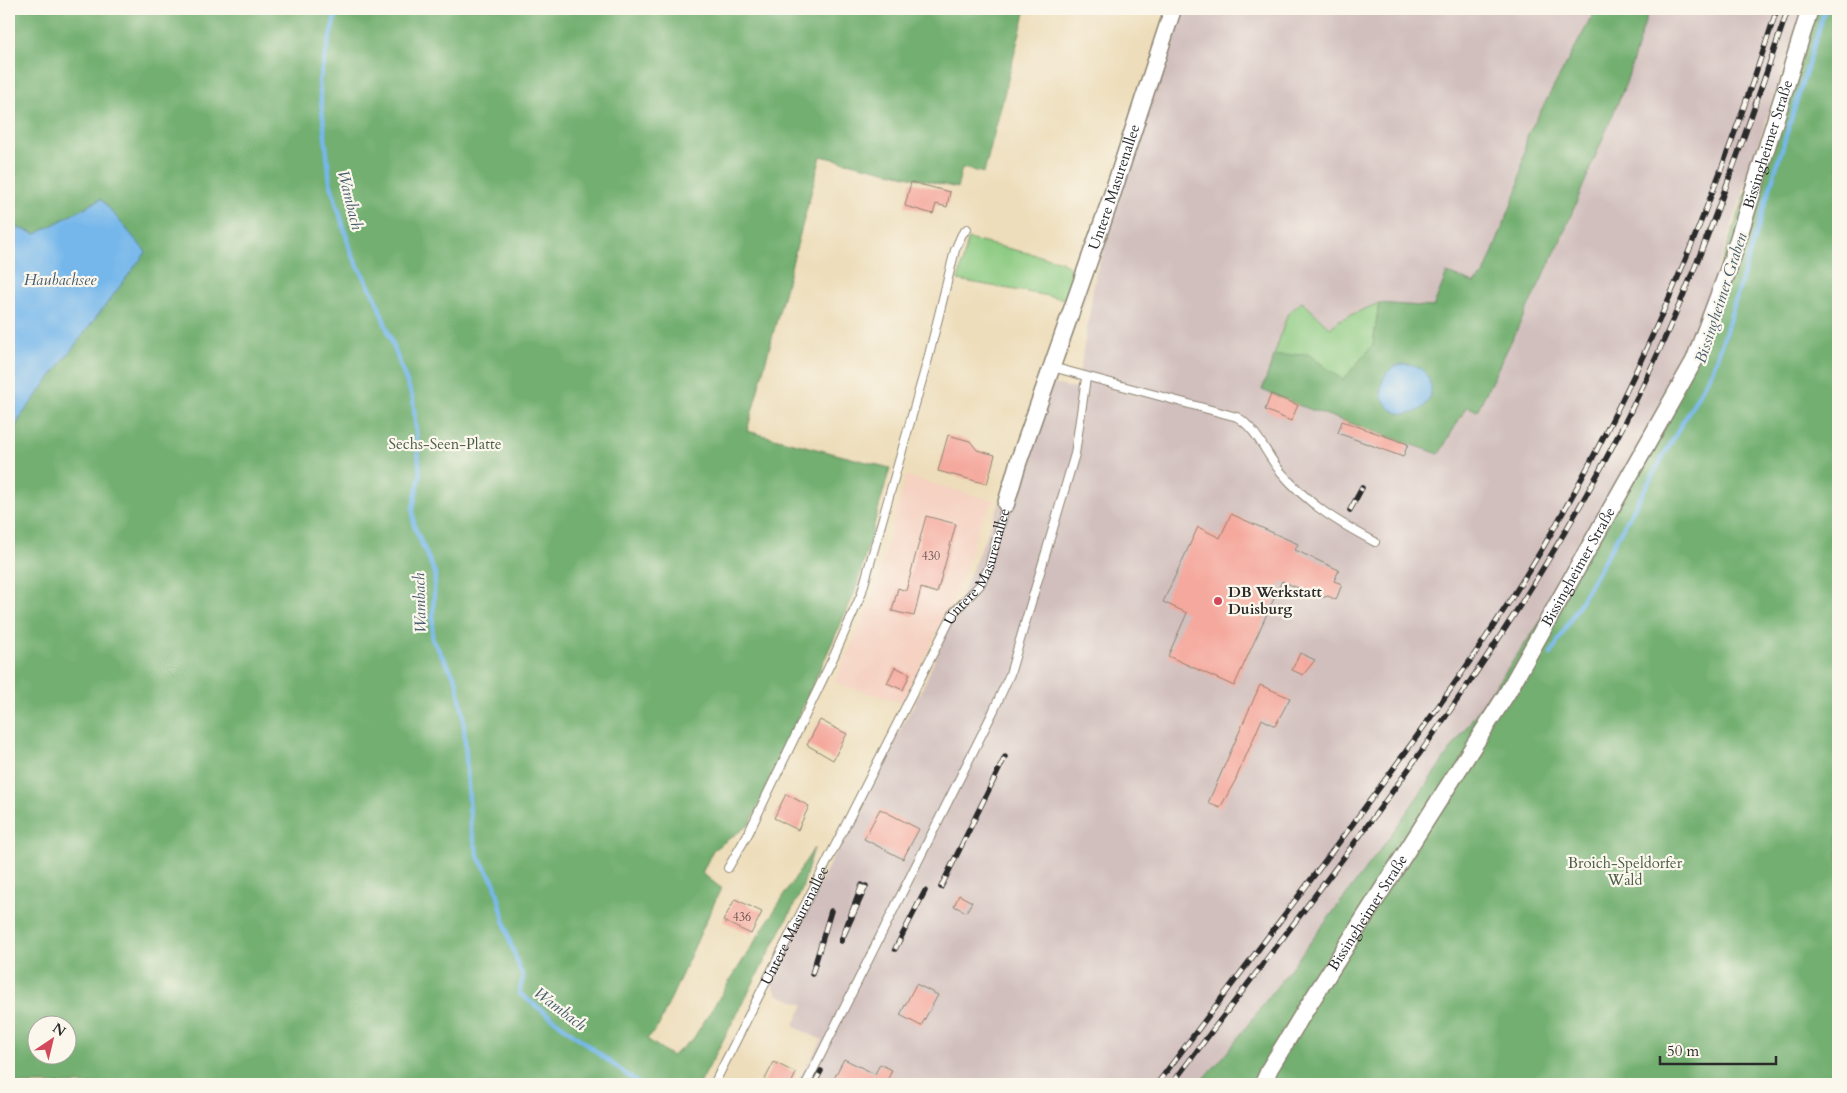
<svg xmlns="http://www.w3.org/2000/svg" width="1847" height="1093" viewBox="0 0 1847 1093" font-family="Cardo,serif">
<rect width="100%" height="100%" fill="#fbf7ec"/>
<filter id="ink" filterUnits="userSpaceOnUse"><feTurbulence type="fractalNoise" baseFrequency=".02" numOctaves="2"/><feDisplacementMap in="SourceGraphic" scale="10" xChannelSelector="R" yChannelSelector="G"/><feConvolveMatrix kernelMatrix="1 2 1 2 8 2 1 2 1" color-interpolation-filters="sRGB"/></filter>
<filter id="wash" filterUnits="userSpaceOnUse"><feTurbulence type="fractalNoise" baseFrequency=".0096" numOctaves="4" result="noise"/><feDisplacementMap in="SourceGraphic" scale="20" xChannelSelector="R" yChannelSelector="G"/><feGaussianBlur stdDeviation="1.12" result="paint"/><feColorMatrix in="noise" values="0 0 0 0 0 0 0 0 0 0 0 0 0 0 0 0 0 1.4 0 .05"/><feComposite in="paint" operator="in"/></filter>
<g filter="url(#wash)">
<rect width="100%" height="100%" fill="#edddba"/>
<path fill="#f5d2c2" d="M906 476 994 501 980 523 961 583 903 703 834 683 872 601Z"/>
<path fill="#d1bfbd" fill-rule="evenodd" d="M1178 9H1803L1690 355 1541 621 1383 846 1225 1055 1199 1084H796L822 1040 793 1026 804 1005 778 995 772 984V973L925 683 1097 269ZM1096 272 1077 389 1053 384Z"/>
<path fill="#8dcb82" stroke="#5c7b56" d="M968 239 1062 261 1074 272 1066 299 958 280Z
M1302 301 1330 328 1341 319 1379 303 1373 345 1343 380 1274 356 1287 315Z"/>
<path fill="#72af70" stroke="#4e6d4e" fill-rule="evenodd" d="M9 9H1026L984 173 962 168 957 188 821 156 747 431 890 468 855 592 750 824 713 850 702 873 721 888 658 1027 647 1039 672 1056 693 1039 814 848 801 892 700 1084H9V440L21 416 101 199 36 234 9 225ZM38 1026H68V1056H38Z
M1596 9H1649L1626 83 1559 244 1477 411 1467 406 1439 454 1298 405 1262 390 1274 356 1308 354 1343 380 1373 345 1379 303 1433 307 1447 273 1474 283 1484 274 1518 188 1527 136Z
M1809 9H1838V1084H1199L1225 1055 1383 846 1541 621 1690 355Z"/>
<path fill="#76b7eb" stroke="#50718b" d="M101 199 146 252 21 416 9 440V225L36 234Z
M1381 389a25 25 0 1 1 50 0a25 25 0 1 1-50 0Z"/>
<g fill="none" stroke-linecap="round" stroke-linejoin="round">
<path stroke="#76b7eb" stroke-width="4.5" d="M337 9 319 81 330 182 352 255 376 299 413 399 420 475 413 508 414 526 435 573 432 639 456 679 463 713 471 829 479 858 495 884 509 939 523 978 519 993 639 1084
M1551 654 1713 369 1731 315 1825 9"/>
</g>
<g id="blocks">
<path fill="#f5a89d" d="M911 182 950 192 947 207 936 204 933 214 905 206Z
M1271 394 1298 405 1291 421 1265 410Z
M1342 421 1408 444 1403 457 1338 433Z
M948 435 970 441 977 450 995 455 987 484 938 471Z
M1231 514 1298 544 1295 550 1339 570 1334 581 1342 584 1336 600 1328 596 1321 598 1282 581 1234 686 1168 656 1187 613 1163 602 1198 527 1220 538Z
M926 516 956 524 937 593 921 588 914 616 892 611 898 588 906 591Z
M1300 653 1315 660 1303 675 1292 670Z
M895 667 910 674 903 690 887 683Z
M1260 685 1290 698 1275 726 1262 719 1235 781 1220 808 1208 803Z
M820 720 847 734 833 760 807 745Z
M786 794 809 806 798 830 774 818Z
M880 809 919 829 903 859 864 839Z
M959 895 972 902 966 912 954 906Z
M735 899 762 912 751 934 723 921Z
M916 984 938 995 921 1026 900 1015Z
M844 1059 875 1074 880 1064 892 1070 887 1081 894 1084H831Z
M774 1062 796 1073 791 1084H771L764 1081Z"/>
</g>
</g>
<g filter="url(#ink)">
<use href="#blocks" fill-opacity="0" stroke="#8c8472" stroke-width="1"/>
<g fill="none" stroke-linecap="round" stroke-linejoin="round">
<g stroke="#8c8472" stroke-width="10">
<g id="lane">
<path d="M1052 367 1237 417C1257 429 1266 454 1280 471 1310 506 1336 521 1375 542"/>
<path d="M728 868 748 834 834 656 861 595 928 359 955 250 962 234 967 229"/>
<path id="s1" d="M714 1084 954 612 980 585 989 567 1006 504"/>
<path d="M806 1084 993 712 1010 674 1075 454 1086 378"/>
</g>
</g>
<g stroke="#8c8472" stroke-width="19">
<g id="street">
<path id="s2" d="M1006 504 1018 463 1110 201 1173 9"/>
<path id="s3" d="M1263 1084 1270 1068 1303 1014 1506 695 1694 361 1730 265 1810 9"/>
</g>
</g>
<use href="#lane" stroke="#fff" stroke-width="8"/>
<use href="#street" stroke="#fff" stroke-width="16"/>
<g stroke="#2b2b2b" stroke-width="5.5">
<path id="rail" d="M1350 510 1362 488
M862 885 841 941 866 886
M941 887 1005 757
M895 949 925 891
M812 974 831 911
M814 1084 821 1071
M1157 1084C1220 1000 1283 917 1346 833 1414 741 1483 648 1542 549 1643 377 1716 198 1777 9
M1172 1084C1331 872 1501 665 1622 428 1691 293 1740 152 1788 9"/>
</g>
<use href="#rail" stroke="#fbf7ec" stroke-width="4" stroke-dasharray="11" stroke-linecap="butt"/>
</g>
</g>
<circle fill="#d1495b" stroke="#fbf7ec" stroke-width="2" cx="1218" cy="601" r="5"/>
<g text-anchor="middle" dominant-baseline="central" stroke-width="4.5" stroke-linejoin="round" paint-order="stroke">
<g font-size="12" fill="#5e4a48">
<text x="931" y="556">430</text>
<text x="742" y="917">436</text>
</g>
<g font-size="15" fill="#2b2b2b" stroke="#fbf7ec">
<text stroke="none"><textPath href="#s3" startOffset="1071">Bissingheimer Straße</textPath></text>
<text stroke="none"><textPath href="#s2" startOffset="335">Untere Masurenallee</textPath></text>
<text stroke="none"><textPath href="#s1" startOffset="582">Untere Masurenallee</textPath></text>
<text stroke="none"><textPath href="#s3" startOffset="606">Bissingheimer Straße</textPath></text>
<text stroke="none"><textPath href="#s3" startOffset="201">Bissingheimer Straße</textPath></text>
<text stroke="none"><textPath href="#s1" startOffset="178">Untere Masurenallee</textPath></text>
</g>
<g font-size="15" fill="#485b45" stroke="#fbf7ec">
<text x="445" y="444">Sechs-Seen-Platte</text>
<text x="1625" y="863">Broich-Speldorfer<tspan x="1625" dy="17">Wald</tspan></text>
</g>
<g font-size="15" font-weight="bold" fill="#2b2b2b" stroke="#fbf7ec" text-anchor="start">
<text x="1228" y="592">DB Werkstatt<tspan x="1228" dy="17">Duisburg</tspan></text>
</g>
<g font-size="16" font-style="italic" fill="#455c6e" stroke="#fbf7ec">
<text transform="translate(350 200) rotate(76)">Wambach</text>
<text x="60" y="280">Haubachsee</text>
<text transform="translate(1721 298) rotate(-72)">Bissingheimer Graben</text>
<text transform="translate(420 603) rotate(-92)">Wambach</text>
<text transform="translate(560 1009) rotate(37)">Wambach</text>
</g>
</g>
<rect width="1847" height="1093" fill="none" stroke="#fbf7ec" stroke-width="30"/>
<g transform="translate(52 1040) rotate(35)"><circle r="24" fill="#fbf7ec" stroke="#a8a59f"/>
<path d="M0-4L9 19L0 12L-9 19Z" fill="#d1495b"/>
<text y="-8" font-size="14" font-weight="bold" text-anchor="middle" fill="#2b2b2b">N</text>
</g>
<path d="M1660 1056v8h116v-8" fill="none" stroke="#2b2b2b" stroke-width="2.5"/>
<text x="1667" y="1056" font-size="15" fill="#2b2b2b" stroke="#fbf7ec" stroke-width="4" paint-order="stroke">50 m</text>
</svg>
